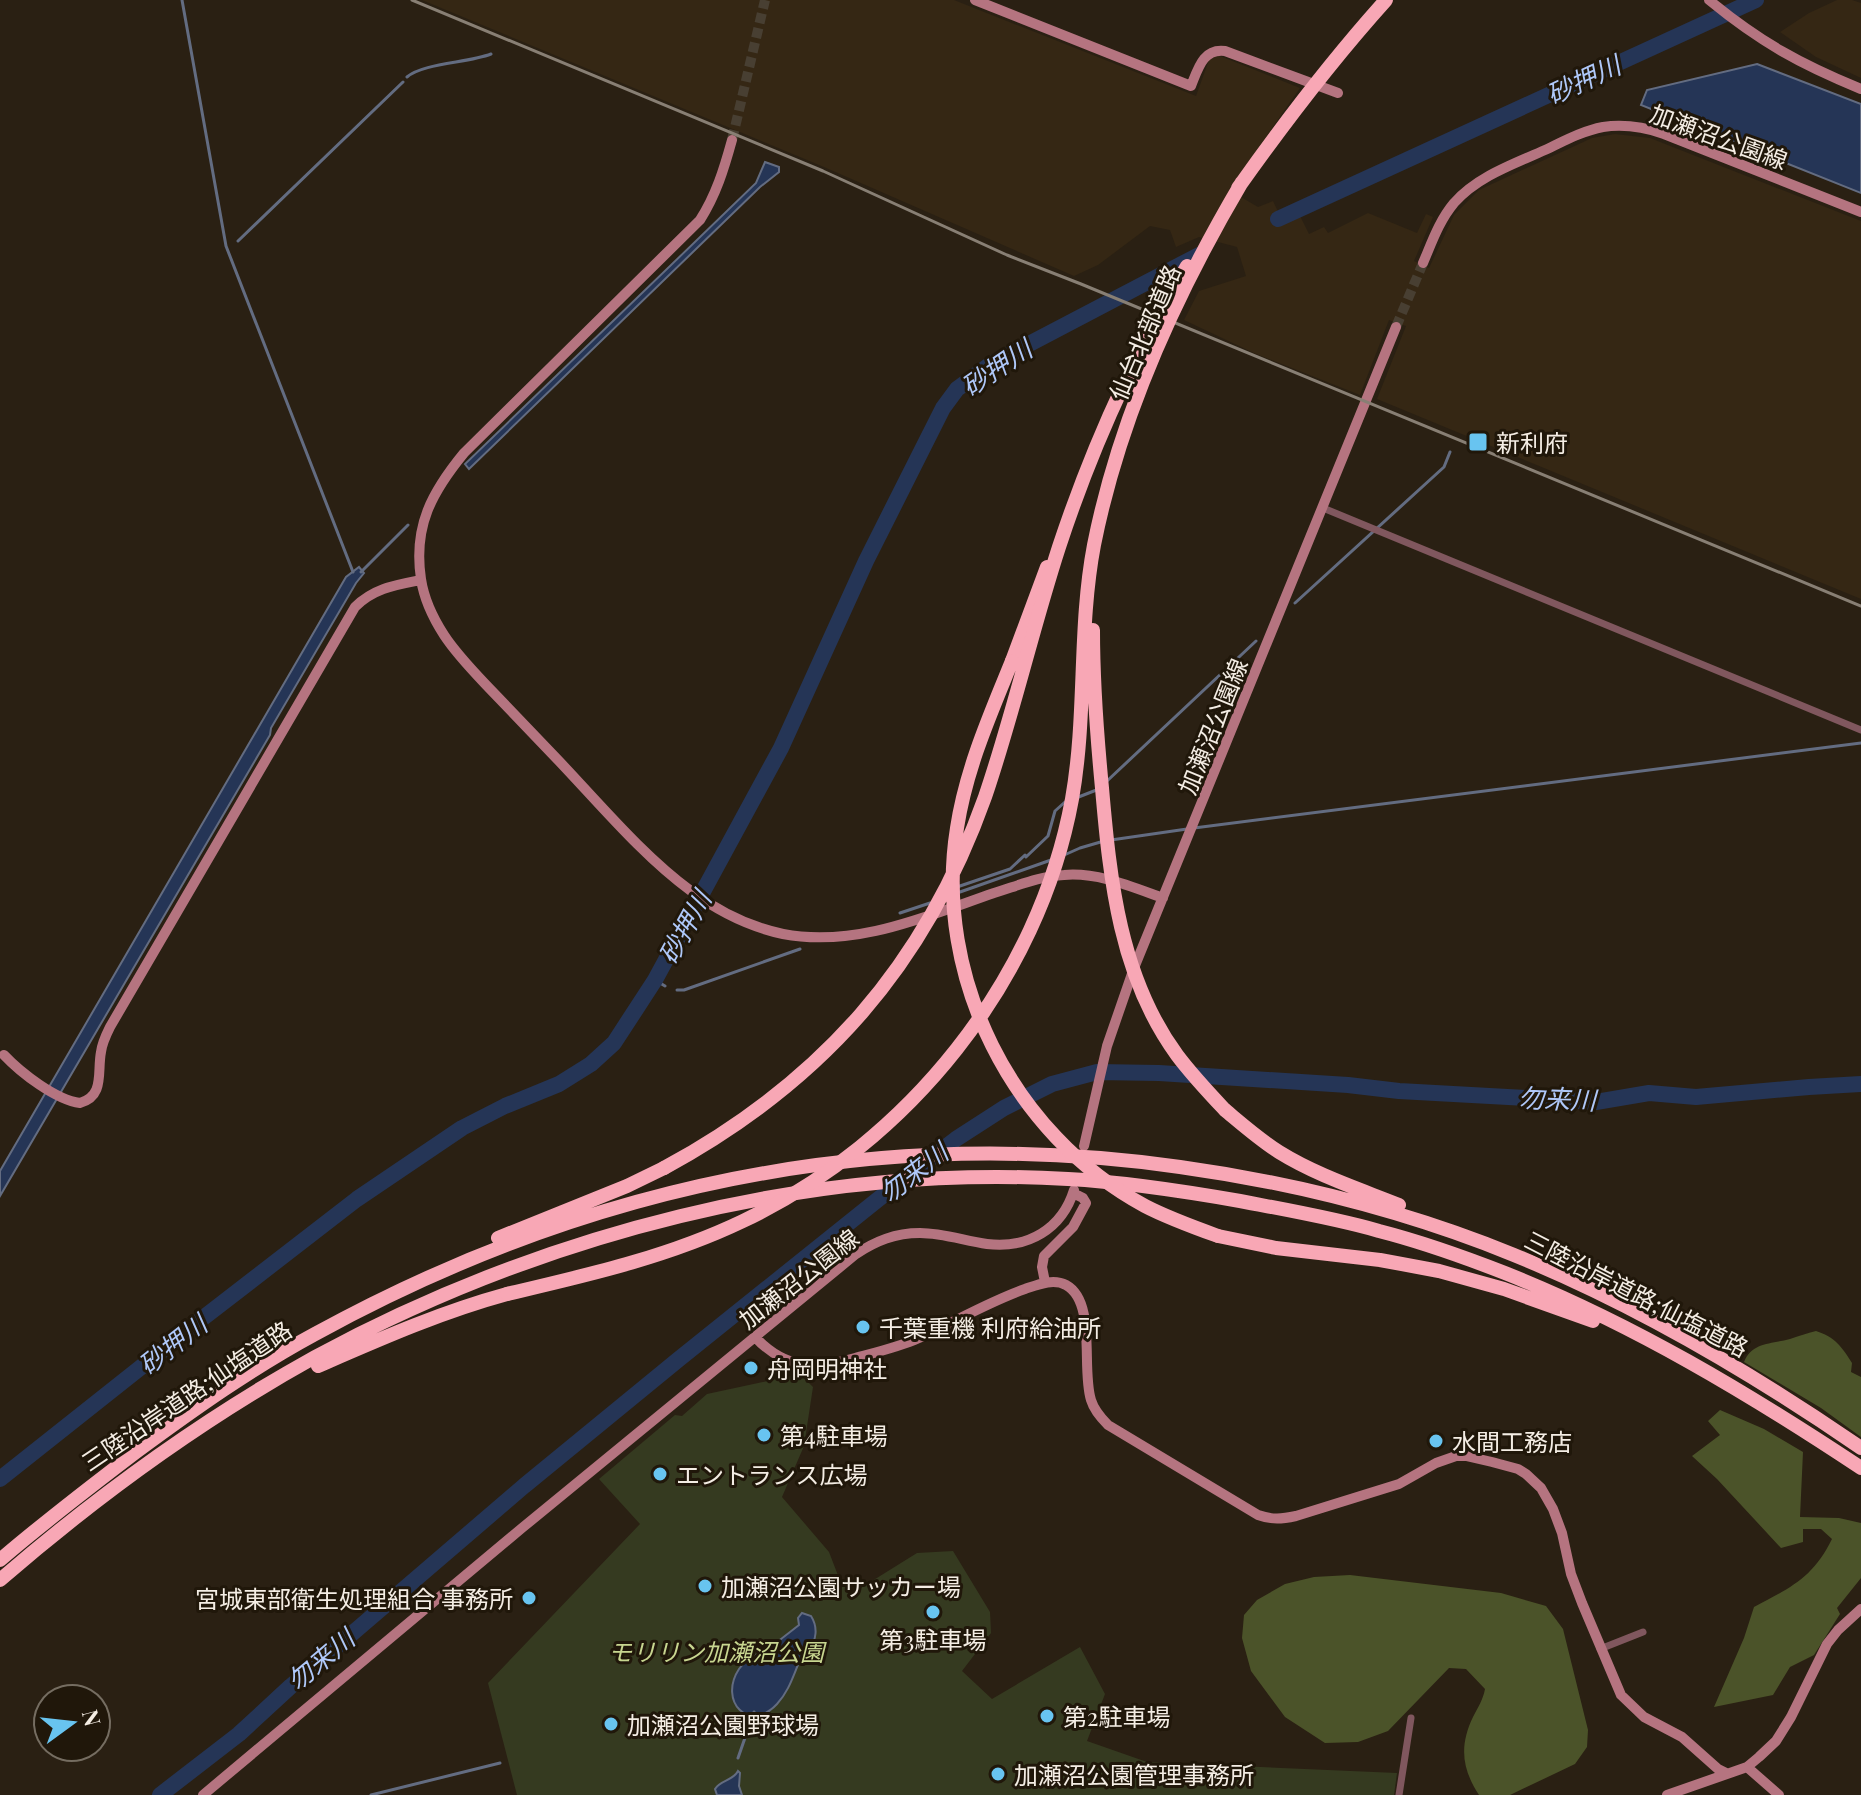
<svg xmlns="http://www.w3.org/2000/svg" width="1861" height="1795" viewBox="0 0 1861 1795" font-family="'Playfair Display','Noto Sans JP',serif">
<rect width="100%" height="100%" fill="#2a2013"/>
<path fill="#352714" d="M422 0H954L1196 96 1209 60 1214 57 1220 56 1300 88 1229 190 1258 207 1273 201 1282 220 1299 214 1309 234 1324 227 1328 233 1368 213 1417 233 1426 214 1433 217 1414 261 1429 268 1454 215 1479 190 1592 138 1615 134 1650 138 1861 221V599L1377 399 1406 326 1389 320 1360 395 1254 353 1184 320 1199 291 1246 276 1237 247 1199 237 1176 247 1170 230 1150 226 1098 265 1074 276 824 167Z
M1837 0H1852L1861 3V78L1816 57 1780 32 1809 13Z"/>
<path fill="#353a20" d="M800 1374 813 1387 804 1446 782 1497 829 1552 839 1578 856 1591 917 1553 953 1551 990 1612 991 1633 962 1671 992 1699 1080 1647 1105 1694 1087 1741 1147 1762 1397 1773 1394 1795H517L488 1683 640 1524 599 1479 675 1415 682 1416 707 1394Z"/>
<path fill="#4b5329" d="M1816 1331C1835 1337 1842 1347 1852 1363L1851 1372 1861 1377V1437L1821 1408 1744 1362C1752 1342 1771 1344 1790 1339 1799 1336 1807 1333 1816 1331Z
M1720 1410 1764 1429 1803 1452 1800 1517 1839 1518 1861 1523V1578L1837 1608 1840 1614 1814 1655 1790 1667 1773 1695 1714 1707 1744 1638 1754 1607C1790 1588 1813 1578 1832 1539L1821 1529H1803V1542L1781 1548 1717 1479 1692 1456 1720 1435 1708 1421Z
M1350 1575 1501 1593 1546 1606 1563 1629 1588 1730 1587 1747 1575 1764 1510 1795H1479C1462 1769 1459 1746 1473 1717 1478 1707 1483 1700 1485 1689L1466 1669 1449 1668 1388 1731 1358 1742 1325 1743 1285 1717 1251 1671 1242 1638 1244 1615 1257 1600 1285 1584 1314 1577Z"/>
<path fill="#253556" stroke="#636c81" stroke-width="2" d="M1757 64 1861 104V193L1641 105 1647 90Z
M765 162 779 167V172L760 187 469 469 465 464 756 183Z
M359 567 364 573 356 583 271 728 270 735 0 1196V1171L346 577Z
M802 1613 811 1616C818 1627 817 1640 808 1651 802 1658 804 1651 800 1660 793 1676 789 1691 777 1704 749 1734 718 1701 739 1669 745 1660 754 1656 764 1651 776 1643 788 1634 799 1625L798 1618Z
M738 1771 740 1773 739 1786 742 1795H717L715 1789C720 1780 733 1781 738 1771Z"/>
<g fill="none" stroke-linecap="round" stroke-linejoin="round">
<path stroke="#636c81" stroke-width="3" d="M182 0 226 246 353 572
M407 77C423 63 468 63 491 54
M238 241 403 82
M361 572 408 525
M1295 603 1444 467 1450 452
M1107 781 1256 641
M1076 798 1099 789
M1194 828 1861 743
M1111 840 1187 829
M1062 856 1080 848 1104 841
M957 887 1010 869 1025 855 1026 857 1048 836 1055 811 1065 802
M960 892 1051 860
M900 913 930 903
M655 980 665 986
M677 990H684L800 949
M738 1758 754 1712
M371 1795 500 1763"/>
<path stroke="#253556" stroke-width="16" d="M1278 219 1756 0
M0 1479 203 1318 357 1199 462 1128 505 1106 559 1084 591 1064 614 1043 655 980 781 748 866 561 943 408 957 389 991 364 1199 255
M160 1795 239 1734 291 1686 524 1486 679 1359 901 1181 956 1139 1004 1108 1052 1084 1097 1072 1159 1073 1348 1085 1399 1091 1596 1102 1649 1093 1696 1097 1809 1087 1861 1084"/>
<path stroke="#483f32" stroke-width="10" stroke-dasharray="10 5" stroke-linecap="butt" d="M732 140 765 0
M1396 327 1423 263"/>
<path stroke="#80575e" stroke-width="7" d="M1323 508 1861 730
M1600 1649 1643 1632
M1399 1795 1411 1718"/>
<path stroke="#b57480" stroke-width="10" d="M975 0 1191 86C1198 69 1203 48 1225 51L1338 93
M1709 0C1760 42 1800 64 1861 89
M732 140C724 169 716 195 700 220L464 453C432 492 413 526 421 579 424 599 433 618 444 635 457 655 474 672 491 690 513 713 535 736 558 760 599 803 643 856 691 891 718 911 750 927 783 934 856 948 927 916 994 893 1017 886 1040 876 1064 875 1098 872 1132 887 1163 898
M1423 263C1432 242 1439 221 1454 203 1478 176 1514 164 1545 150 1564 141 1582 131 1603 127 1624 124 1644 127 1664 134L1861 212
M4 1055C21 1073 56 1100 80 1103 105 1096 97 1072 101 1052 102 1043 106 1035 110 1027L355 607C374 588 396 585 421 580
M1084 1146 1107 1046 1134 968 1396 327
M1045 1282 1042 1267 1044 1256 1073 1227 1086 1203 1083 1198 1073 1193
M755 1337C767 1350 783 1361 801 1364 818 1367 839 1362 855 1358 877 1352 899 1347 919 1338 955 1322 988 1302 1025 1289 1037 1285 1053 1278 1066 1285 1097 1302 1081 1369 1091 1400 1094 1410 1101 1418 1108 1425L1258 1515C1272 1520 1282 1519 1296 1516L1399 1484 1436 1463 1456 1456H1466L1492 1462 1518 1469 1526 1474 1541 1488 1553 1509 1562 1533 1571 1574 1582 1603 1621 1695 1644 1717 1682 1737 1718 1769 1726 1773
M1747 1767 1779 1795
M203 1795 522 1528 856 1254C876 1241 895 1233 920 1233 943 1233 965 1241 987 1244 1028 1249 1062 1229 1074 1190
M1667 1795 1747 1767 1759 1757 1776 1741 1791 1717 1827 1644 1838 1630 1861 1609"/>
<path stroke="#f8a7b5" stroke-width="14" d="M1012 661 1047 567
M1225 1110C1243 1125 1260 1140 1279 1152 1316 1175 1359 1189 1399 1205
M1218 1236 1276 1248 1380 1260 1439 1271 1504 1289 1593 1321
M498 1238 627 1186 664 1168
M318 1366C380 1339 441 1312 507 1294
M0 1560C44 1522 90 1487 136 1452 193 1410 252 1368 315 1334 585 1186 873 1124 1180 1167 1295 1183 1406 1211 1514 1255 1637 1305 1752 1373 1861 1448
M0 1580C97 1496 203 1419 315 1357 543 1234 809 1164 1068 1179 1126 1182 1183 1191 1240 1201 1286 1210 1334 1218 1379 1231 1422 1242 1464 1257 1505 1273 1631 1323 1748 1393 1861 1468"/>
<path stroke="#887f74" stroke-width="3" d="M412 0 823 171 1007 255 1081 284 1861 606"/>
<path stroke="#f8a7b5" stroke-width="14" d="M1238 188C1284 123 1332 60 1386 0
M1093 630C1093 683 1097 736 1102 788 1110 881 1120 977 1177 1055 1192 1075 1208 1092 1225 1110
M1012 661C990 715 966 769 957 828 933 976 1012 1134 1145 1206 1168 1218 1193 1227 1218 1236
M664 1168C821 1083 925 966 985 797 1013 715 1032 630 1059 547 1091 450 1134 354 1187 266
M507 1294C588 1275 668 1257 743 1221 908 1143 1039 980 1072 799 1087 715 1078 629 1094 545 1119 419 1177 292 1242 182"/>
</g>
<g fill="#68c4f0" stroke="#20170a" stroke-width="3">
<rect x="1468" y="432" width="20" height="20" rx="4"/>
<circle cx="863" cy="1327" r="8"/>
<circle cx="751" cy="1368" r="8"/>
<circle cx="764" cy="1435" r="8"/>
<circle cx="1436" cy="1441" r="8"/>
<circle cx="660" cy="1474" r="8"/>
<circle cx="705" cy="1586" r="8"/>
<circle cx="529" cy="1598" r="8"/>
<circle cx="933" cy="1612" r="8"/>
<circle cx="1047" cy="1716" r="8"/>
<circle cx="611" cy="1724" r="8"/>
<circle cx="998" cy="1774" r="8"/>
</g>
<g text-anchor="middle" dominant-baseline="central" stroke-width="6" stroke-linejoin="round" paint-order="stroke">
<g font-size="24" fill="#f4ede4" stroke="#20170a">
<text transform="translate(1719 136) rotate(20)">加瀬沼公園線</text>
<text transform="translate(1144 332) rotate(-67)">仙台北部道路</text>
<text transform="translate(1212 726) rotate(-68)">加瀬沼公園線</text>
<text transform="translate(798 1278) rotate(-38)">加瀬沼公園線</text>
<text transform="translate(1637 1293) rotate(27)">三陸沿岸道路;仙塩道路</text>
<text transform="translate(186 1395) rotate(-34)">三陸沿岸道路;仙塩道路</text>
</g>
<g font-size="24" fill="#f4ede4" stroke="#20170a" text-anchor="start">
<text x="1496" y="442">新利府</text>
<text x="879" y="1327">千葉重機 利府給油所</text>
<text x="767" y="1368">舟岡明神社</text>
<text x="780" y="1435">第4駐車場</text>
<text x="1452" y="1441">水間工務店</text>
<text x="676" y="1474">エントランス広場</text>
<text x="721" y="1586">加瀬沼公園サッカー場</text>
<text x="513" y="1598" text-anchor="end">宮城東部衛生処理組合 事務所</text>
<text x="933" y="1639" text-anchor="middle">第3駐車場</text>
<text x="1063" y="1716">第2駐車場</text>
<text x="627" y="1724">加瀬沼公園野球場</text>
<text x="1014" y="1774">加瀬沼公園管理事務所</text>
</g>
<g font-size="24" font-style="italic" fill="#c8d690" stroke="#20170a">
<text x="716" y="1651">モリリン加瀬沼公園</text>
</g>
<g font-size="26" font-style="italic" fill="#afc8f9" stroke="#20170a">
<text transform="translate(1583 79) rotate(-25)">砂押川</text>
<text transform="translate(996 367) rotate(-34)">砂押川</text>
<text transform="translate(684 927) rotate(-61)">砂押川</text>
<text transform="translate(1557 1098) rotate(2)">勿来川</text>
<text transform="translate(913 1172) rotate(-38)">勿来川</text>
<text transform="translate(172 1344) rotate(-38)">砂押川</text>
<text transform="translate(320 1659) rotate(-40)">勿来川</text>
</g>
</g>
<g transform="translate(72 1723) rotate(75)"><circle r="38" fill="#20170a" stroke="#756d61" stroke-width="2"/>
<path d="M0-6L14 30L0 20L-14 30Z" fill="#68c4f0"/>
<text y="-12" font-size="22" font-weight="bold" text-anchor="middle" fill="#f4ede4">N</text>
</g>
</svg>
